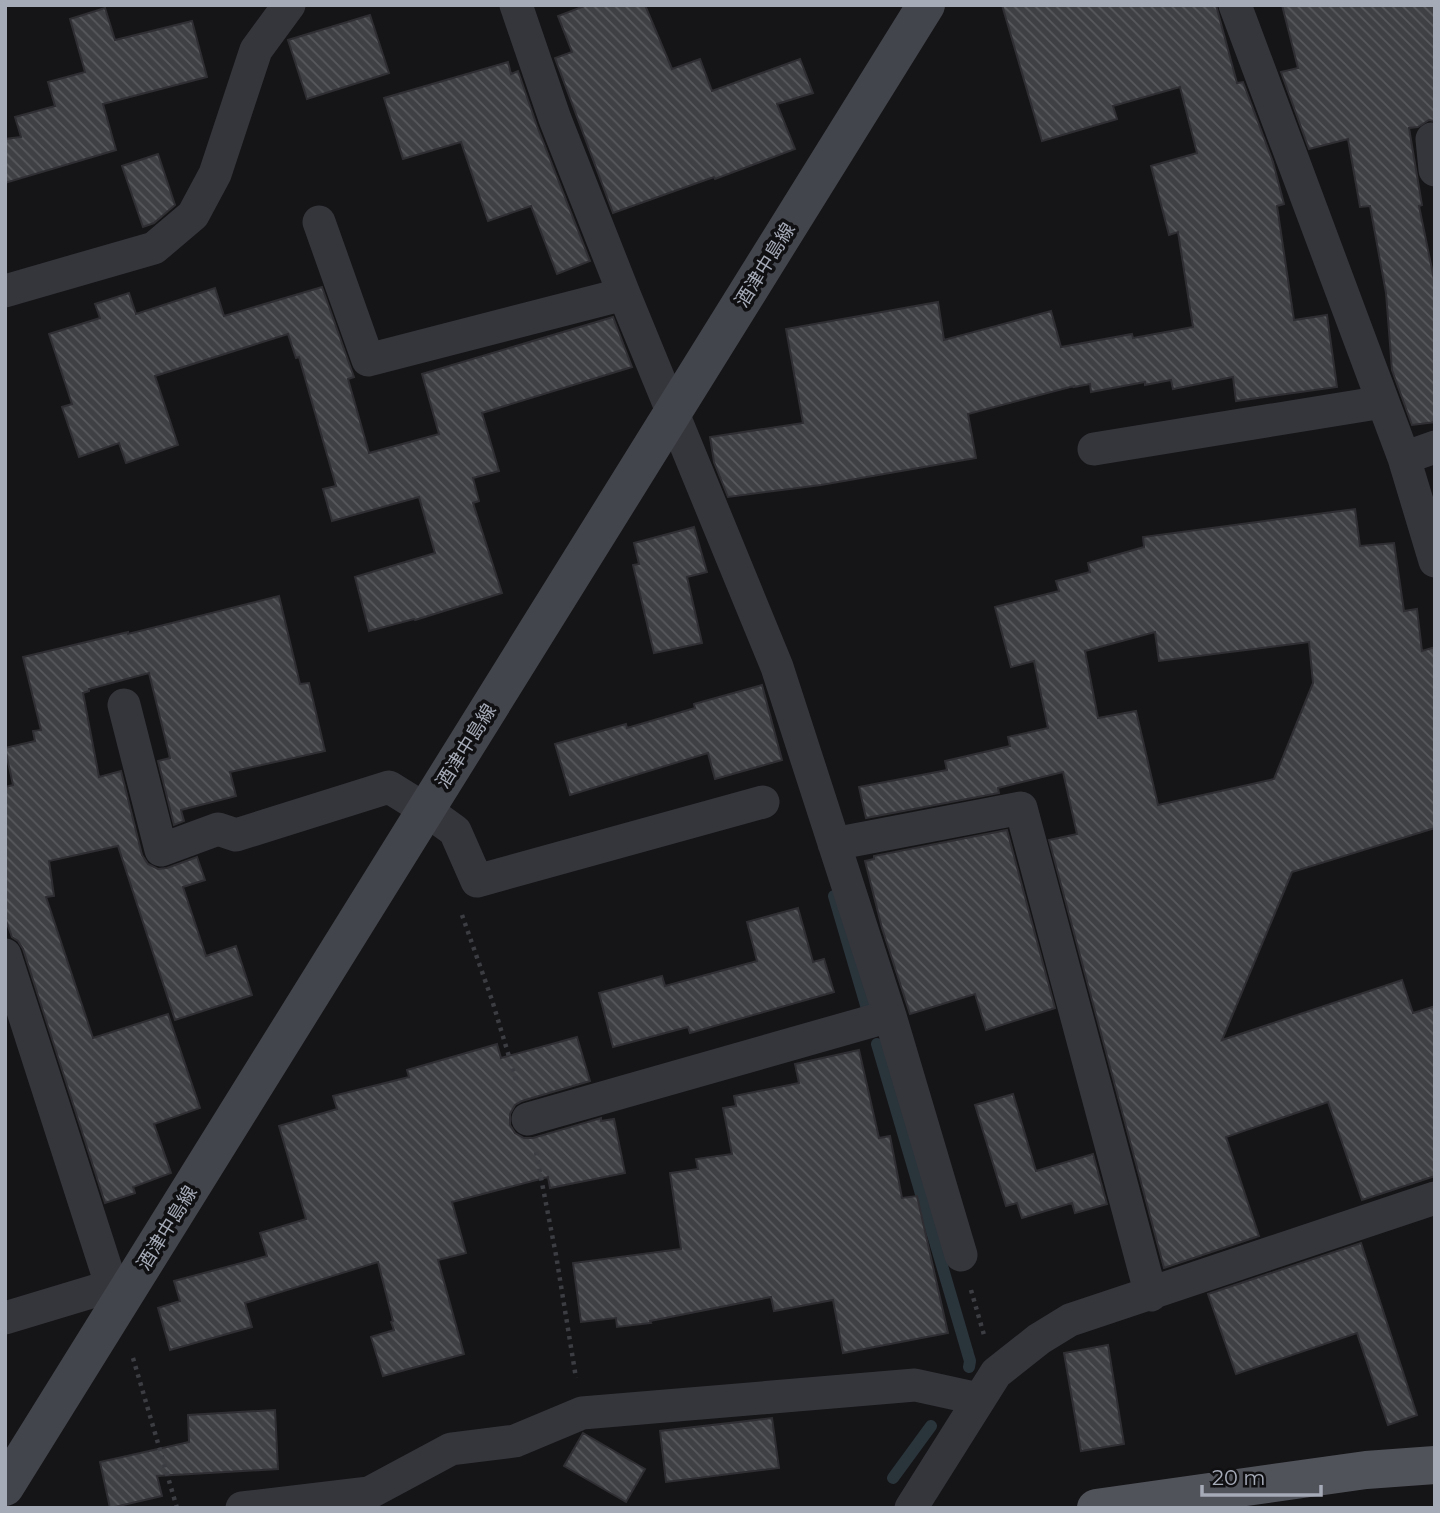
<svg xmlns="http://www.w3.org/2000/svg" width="1440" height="1513" viewBox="0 0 1440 1513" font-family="Montserrat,'Noto Sans JP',sans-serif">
<defs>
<pattern id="building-back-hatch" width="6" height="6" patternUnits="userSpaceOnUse" patternTransform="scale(1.75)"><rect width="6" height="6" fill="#3f4044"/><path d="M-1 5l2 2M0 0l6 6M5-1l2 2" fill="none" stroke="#58595d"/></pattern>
</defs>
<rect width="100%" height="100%" fill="#151517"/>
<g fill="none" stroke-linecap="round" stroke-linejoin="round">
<path stroke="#2a343b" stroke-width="12" d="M834 896 868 1012
M877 1044 970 1361 969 1367
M893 1478 931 1426"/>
</g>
<path fill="url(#building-back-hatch)" stroke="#2f2f33" stroke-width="2" fill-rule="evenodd" d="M587 5H645L672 69 700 59 712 91 800 59 813 93 777 104 795 149 715 179 714 177 613 213 555 58 572 52 558 16Z
M1002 5H1216L1237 83 1243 82 1273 162 1284 204 1277 206 1294 320 1327 315 1337 387 1236 401 1233 377 1173 389 1171 380 1145 385V382L1091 392 1090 384 1074 387V386L968 414 976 458 821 485 728 497 714 462 710 437 803 423 786 329 938 302 944 340 1051 311 1061 347 1132 334 1133 338 1193 327 1178 232 1169 235 1151 166 1197 153 1180 87 1113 106 1117 119 1042 141Z
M1282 5H1435V121L1429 120 1418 127 1409 128 1422 205 1419 206 1435 284V422L1412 425 1392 370 1386 293 1370 206 1360 207 1348 139 1309 149 1281 72 1298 68Z
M105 8 115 40 192 21 207 77 103 104 116 150 5 183V139L21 137 15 117 55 106 48 82 85 72 70 19Z
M370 15 389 73 307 99 288 40Z
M508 62 511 74 518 71 537 126 590 261 557 274 531 206 488 221 461 142 403 159 384 98Z
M158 154 175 205 154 223 143 227 122 166Z
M322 287 354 377 348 379 369 453 439 434 422 374 613 317 632 367 482 413 499 471 473 478 479 501 473 503 502 593 415 620 414 619 369 631 355 577 435 553 419 497 332 521 323 489 336 486 299 357 296 358 288 334 155 376 178 445 126 463 119 443 79 457 62 407 72 404 49 334 100 318 95 304 129 293 136 314 215 288 224 316Z
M1355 509 1360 546 1394 543 1404 611 1417 609 1422 651 1435 647V828L1292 872 1222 1040 1402 980 1413 1013 1435 1006V1176L1362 1200 1328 1102 1226 1137 1259 1236 1164 1268 1049 840 1077 834 1063 772 998 788 999 793 866 818 859 787 947 770 945 761 1010 746 1008 737 1048 728 1034 661 1011 667 995 607 1059 591 1056 581 1090 572 1088 563 1144 547 1143 537ZM1155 632 1159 661 1309 642 1313 683 1274 779 1158 805 1136 711 1098 718 1085 651Z
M694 527 707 572 687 577 702 643 654 653 633 565 639 564 634 543Z
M279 596 300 684 309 683 325 751 230 772 236 796 181 810 184 821 174 825 158 761 170 758 149 673 89 689V691L83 693 99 777 121 771 142 855 148 864 158 869 167 868 197 857 205 880 183 887 206 956 236 946 252 995 175 1020 118 846 49 861 54 896 46 897 93 1038 168 1014 200 1108 154 1124 171 1173 133 1187 135 1193 105 1203 23 949 18 941 12 937 5 918V787L13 785 5 748 35 741 33 731 41 730 23 657 128 632V634Z
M762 685 782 760 715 779 708 753 570 795 555 744 626 724 627 728 695 708 694 704Z
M1007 830 1055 1008 986 1030 975 994 910 1014 882 928 865 861 874 859V856Z
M798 908 813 962 824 959 834 992 690 1033 688 1027 613 1047 599 993 662 976 665 986 757 961 747 922Z
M577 1037 590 1081 522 1101 515 1105 510 1114V1125L515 1133 524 1138H533L601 1118V1121L614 1119 625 1173 550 1188 548 1177 452 1202 466 1253 438 1260 464 1354 383 1376 371 1337 394 1330 391 1322 393 1321 378 1262 245 1303 252 1327 170 1350 158 1308 180 1301 174 1281 267 1256 260 1233 306 1219 279 1126 337 1109 333 1096 409 1077 407 1070 497 1044 501 1058Z
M859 1050 879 1138 890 1136 902 1198 917 1196 948 1333 843 1353 833 1300 774 1311 771 1297 650 1321 651 1323 617 1327 616 1318 581 1322 573 1263 681 1249 670 1173 698 1169 696 1159 732 1154 723 1108 736 1106 734 1096 799 1083 795 1064Z
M1013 1094 1036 1171 1093 1154 1107 1204 1075 1213 1072 1203 1022 1218 1017 1203 1006 1206 975 1105Z
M1361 1243 1417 1415 1388 1425 1357 1333 1236 1374 1208 1294Z
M1108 1345 1124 1444 1081 1451 1064 1353Z
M275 1410 278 1469 157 1476 162 1496 110 1508 100 1462 189 1442 188 1415Z
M772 1418 779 1468 666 1482 660 1431Z
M583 1433 645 1469 626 1502 564 1466Z"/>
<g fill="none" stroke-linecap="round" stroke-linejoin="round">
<path stroke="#3b3d43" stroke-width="4.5" stroke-dasharray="3.5 5" stroke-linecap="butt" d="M462 915 492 1000 517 1083
M536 1152 556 1255 576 1378
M971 1290 984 1335
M133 1358 177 1508"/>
<path stroke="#35363c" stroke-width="33" d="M516 5 555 119 624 294 777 667 890 1016 961 1255
M1235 5 1404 458 1435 561
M1432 139 1435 170
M319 222 368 360 624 294
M5 291 154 248 193 215 215 174 256 50 289 5
M1094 449 1383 402
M1404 458 1435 447
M124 705 161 850 218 829 236 835 389 787 426 810 455 831 477 881 763 802
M834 844 1021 808 1151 1295
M5 955 118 1306
M528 1119 890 1016
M5 1318 111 1286
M242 1508 369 1493 451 1449 515 1441 582 1413 915 1385 979 1399
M911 1508 996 1373 1039 1339 1070 1320 1435 1198"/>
<path stroke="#43454c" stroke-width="38" d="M5 1487 926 5"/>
<path stroke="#51535b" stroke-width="38" d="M1096 1508 1366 1470 1435 1465"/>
</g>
<g text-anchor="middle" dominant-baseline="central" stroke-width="7" stroke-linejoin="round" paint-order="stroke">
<g font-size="19" fill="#a6abb8" stroke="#101012">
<text transform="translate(765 265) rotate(-58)">酒津中島線</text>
<text transform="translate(466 746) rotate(-58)">酒津中島線</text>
<text transform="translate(167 1228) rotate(-58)">酒津中島線</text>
</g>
</g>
<rect width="1440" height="1513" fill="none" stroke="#a6abb8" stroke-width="14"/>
<path d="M1202 1485v10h119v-10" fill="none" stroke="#a6abb8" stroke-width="3.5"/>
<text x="1212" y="1485" font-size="21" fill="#a6abb8" stroke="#101012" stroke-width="5" paint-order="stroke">20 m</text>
</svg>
